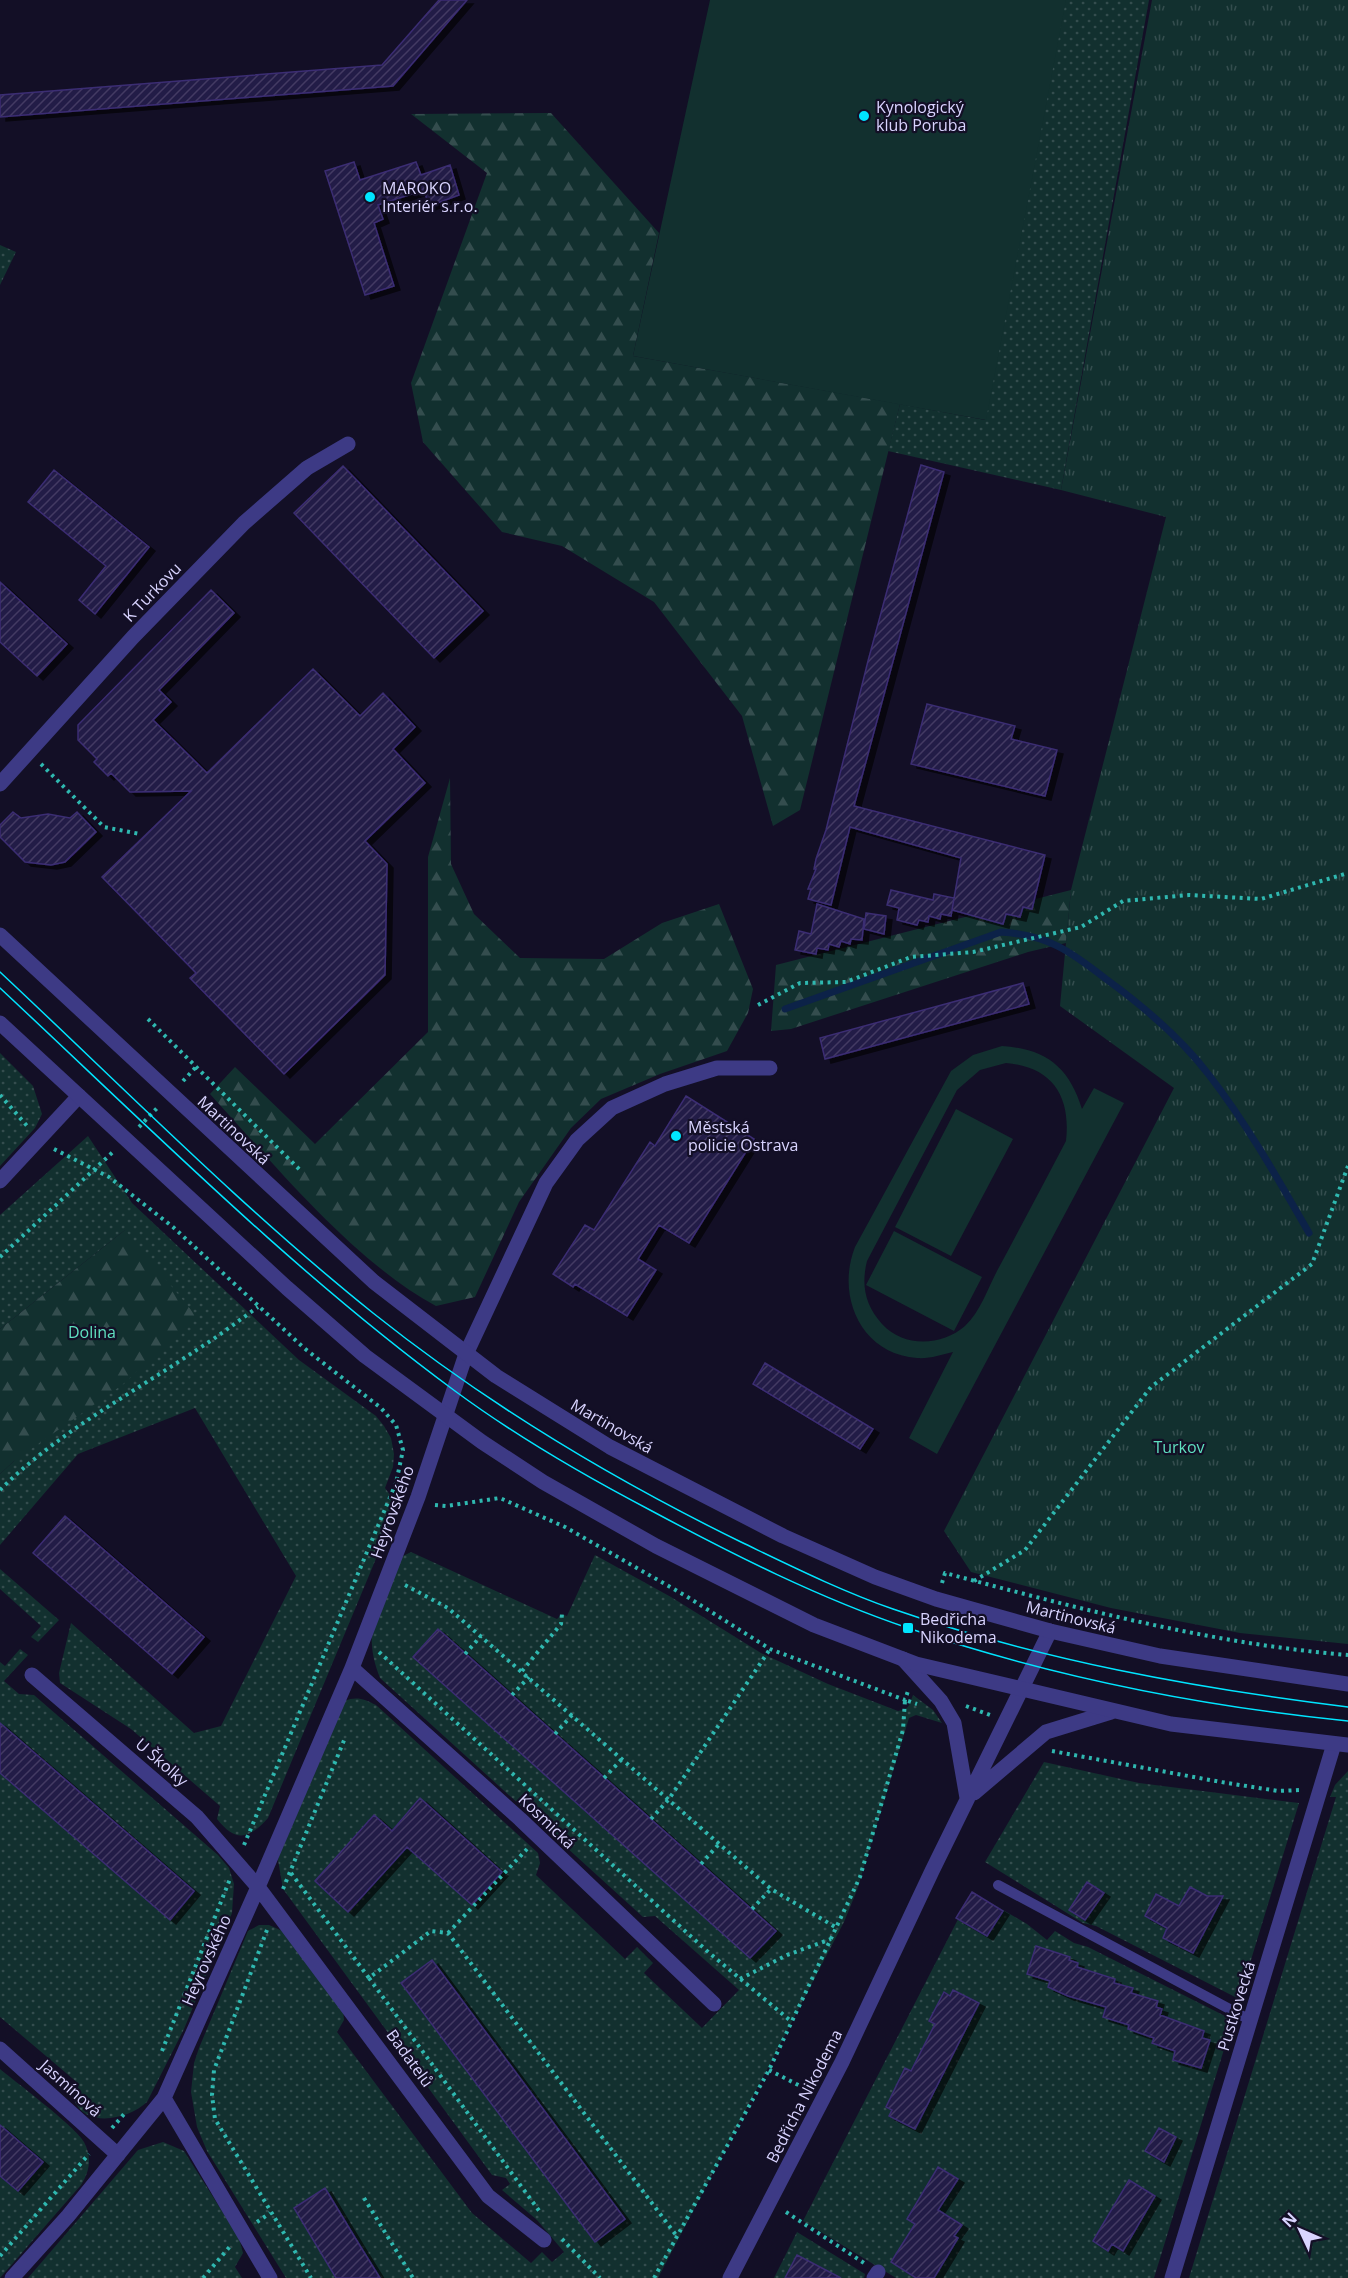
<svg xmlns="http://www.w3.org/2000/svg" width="1348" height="2278" viewBox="0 0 1348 2278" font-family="'Open Sans',sans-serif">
<defs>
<pattern id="grass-dots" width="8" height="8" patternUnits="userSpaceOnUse" patternTransform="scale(1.5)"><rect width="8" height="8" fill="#12302f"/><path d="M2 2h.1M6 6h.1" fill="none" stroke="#344d4e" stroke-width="1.8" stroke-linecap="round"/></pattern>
<pattern id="forest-firs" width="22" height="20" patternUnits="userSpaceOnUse" patternTransform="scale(1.5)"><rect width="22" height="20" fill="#12302f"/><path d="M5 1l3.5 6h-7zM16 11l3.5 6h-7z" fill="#344d4e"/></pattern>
<pattern id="park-tufts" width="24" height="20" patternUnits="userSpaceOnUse" patternTransform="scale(1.5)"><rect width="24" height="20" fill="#12302f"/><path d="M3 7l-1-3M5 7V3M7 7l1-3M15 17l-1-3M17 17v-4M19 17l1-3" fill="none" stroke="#344d4e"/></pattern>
<pattern id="building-hatch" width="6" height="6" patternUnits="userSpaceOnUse" patternTransform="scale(1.5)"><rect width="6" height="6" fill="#241b47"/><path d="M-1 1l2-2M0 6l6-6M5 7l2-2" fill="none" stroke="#433b63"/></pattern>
<filter id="shadow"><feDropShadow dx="6" dy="4" stdDeviation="0" flood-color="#0009"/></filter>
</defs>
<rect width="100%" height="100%" fill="#130f26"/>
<path fill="url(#grass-dots)" d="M1065 0H1149L1061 490 888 451 900 404 985 420Z
M0 245 16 252 0 285Z
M0 1053 33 1086 42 1114 35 1128 0 1166Z
M88 1136 132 1203 299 1360 376 1416 384 1426 391 1438 394 1454 393 1467 385 1488 393 1499 400 1501 268 1818C249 1839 236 1843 217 1819L220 1806 131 1729 60 1683 59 1673 71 1623 194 1733 221 1726 296 1576 195 1408 78 1454 0 1545V1474L14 1461 125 1230 0 1329V1215Z
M411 1552 557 1619 562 1614 567 1616 595 1555 671 1597 761 1653 828 1684 898 1711C910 1709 909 1705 913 1695L933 1710 942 1723 916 1715 909 1718 857 1890 844 1922 658 2278H286L207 2151 197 2127 191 2092 194 2063 199 2048 248 1931 259 1925H269L287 1933 343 2009 344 2020 337 2032 472 2213 531 2263 542 2252 552 2262 564 2252 537 2220 502 2190 510 2184 506 2178 492 2175 283 1889 278 1860 282 1844 344 1701C357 1696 364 1699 376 1705L538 1853 540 1863 536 1875 625 1959 637 1947 653 1963 644 1973 702 2028 739 1990 655 1916 643 1917 380 1678C360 1627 380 1604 399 1558Z
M0 1569 59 1620 38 1642 31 1637 41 1626 0 1589Z
M20 1649 28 1655 4 1681 19 1694 34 1695 218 1855 229 1868 234 1884 232 1913 184 2029 147 2102C129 2119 86 2129 74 2100L79 2084 0 2017V1662L5 1666Z
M1044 1762 1139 1783 1299 1803 1239 1999 1096 1926 1083 1923 985 1862Z
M1348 1771V2278H1189L1336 1797H1330L1335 1785Z
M972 1892 1027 1924 1047 1940 1055 1931 1074 1943 1088 1947 1233 2020 1154 2278H896L803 2221Z
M0 2069C17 2083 76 2127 84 2142 92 2157 90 2171 81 2185L0 2278Z
M163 2142 184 2151 239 2238 243 2253 235 2267 242 2278H28L138 2150Z
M797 2232 865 2274 864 2278H774Z"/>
<path fill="url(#forest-firs)" d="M551 113 659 233 633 356 900 404 800 810 773 826 742 716 654 602 562 546 502 532 423 442 411 383 487 173 411 114Z
M450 778 451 864 474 914 520 958 604 959 662 923 719 904 753 989 748 1013 727 1051 660 1074 601 1099 571 1128 519 1202 475 1297 436 1306C354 1262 273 1163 210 1094L235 1067 315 1144 428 1032V857Z
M1071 890 1066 943 1028 952 791 1029 771 1031 776 965Z
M125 1230 197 1317 122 1385 14 1461 0 1474V1329Z"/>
<path fill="url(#park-tufts)" d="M1152 0H1348V1644L1240 1633 1111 1608 971 1572 944 1531 1174 1088 1060 1006 1071 890 1166 517 1061 490Z"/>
<path fill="#12302f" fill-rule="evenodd" d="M710 0H1066L986 420 633 356Z
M1002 1046C1046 1049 1069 1067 1082 1109L1094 1088 1124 1103 937 1454 909 1438 953 1352C941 1355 929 1359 917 1358 860 1354 836 1295 855 1247L951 1071 973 1055ZM1006 1063C1053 1067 1071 1097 1066 1141 1043 1185 1020 1228 997 1271 988 1288 980 1312 965 1326 942 1346 904 1348 882 1324 865 1305 861 1285 867 1261L957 1090 980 1070Z
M956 1109 1013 1139 951 1256 895 1227Z
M894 1231 982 1277 954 1331 866 1285Z"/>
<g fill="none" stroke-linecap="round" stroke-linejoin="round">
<path stroke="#0c2248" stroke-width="7" d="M785 1009 1001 932C1048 935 1070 951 1106 979 1143 1006 1181 1038 1209 1075 1247 1124 1278 1179 1309 1233"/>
</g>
<path fill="url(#building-hatch)" stroke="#3b2d73" stroke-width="1.5" filter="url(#shadow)" d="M439 0H467L393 86 0 117V95L382 65Z
M354 162 360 180 416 162 421 175 450 165 459 195 429 206 424 190 378 205 383 219 374 223 394 286 365 295 325 171Z
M921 465 944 472 854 806 1045 855 1032 909 1023 907 1020 917 1006 914 1003 924 952 910 961 858 850 827 831 905 808 899 811 889H808L816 869H814L816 859 826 830 868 661Z
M343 466 483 611 434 658 294 513Z
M54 470 149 547 95 614 79 600 106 566 28 502Z
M0 582 67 644 37 676 0 642Z
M211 590 234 613 159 690 171 702 153 720 207 773 313 669 360 716 383 693 415 727 393 749 425 783 365 841 387 864 385 975 284 1074 190 978 196 973 102 877 191 791 130 792 111 773 108 776 94 762 97 759 78 740V725Z
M927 704 1015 726 1011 739 1057 750 1045 796 911 764Z
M13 812 21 818 48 814 70 818 77 812 96 832 65 862 51 865 25 862 0 837V825Z
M891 890 933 900 934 894 954 898 951 916 941 914 940 919 929 916 928 922 919 920 917 925 897 920 899 908 887 905Z
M817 904 864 919 862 940 851 939 850 944 841 941 839 947 829 944 828 950 817 948 816 954 795 950 799 931 811 934Z
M866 913 886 916 884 934 864 929Z
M1023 983 1029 1004 825 1059 820 1038Z
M686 1096 754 1139 689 1243 659 1225 638 1259 656 1270 627 1316 575 1284 573 1287 553 1274 585 1225 594 1230 650 1142 655 1146Z
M765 1363 873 1429 860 1449 753 1384Z
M65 1516 204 1637 172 1674 33 1553Z
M438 1629 776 1931 750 1958 413 1657Z
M0 1723 194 1891 170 1920 0 1773Z
M420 1798 502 1872 472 1905 407 1847 348 1912 315 1881 374 1815 392 1831Z
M1087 1882 1104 1893 1085 1920 1069 1910Z
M1190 1887 1207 1896H1223L1193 1953 1163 1938 1167 1928 1145 1916 1156 1894 1179 1906Z
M972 1892 1003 1911 987 1936 956 1918Z
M1036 1946 1070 1957 1069 1960 1078 1963 1077 1967 1115 1979 1114 1983 1133 1988 1131 1993 1158 2001 1156 2007 1162 2009 1160 2015 1204 2031 1202 2038 1210 2040 1201 2068 1173 2060 1175 2051 1152 2043 1154 2038 1128 2029 1129 2025 1103 2017 1106 2007 1068 1996 1048 1987 1050 1981 1027 1974Z
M432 1960 625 2219 595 2242 401 1983Z
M953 1990 979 2003 915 2129 889 2116 892 2110 886 2107 905 2068 911 2071 935 2024 929 2021 944 1992 950 1996Z
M0 2125 43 2162 18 2191 0 2176Z
M1159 2128 1176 2137 1164 2162 1145 2151Z
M938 2167 958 2179 938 2210 962 2225 954 2236 958 2238 934 2278H916L891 2262 915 2224 907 2219Z
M1129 2180 1155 2196 1123 2251 1112 2244 1108 2251 1093 2241Z
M325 2188 357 2241 380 2278H336L294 2208Z
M797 2255 841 2278H785Z"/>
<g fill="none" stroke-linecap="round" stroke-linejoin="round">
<path stroke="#2fb8b0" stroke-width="4" stroke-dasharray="3 4.5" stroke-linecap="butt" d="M41 764 104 827 140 834
M758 1005 800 983 846 982 911 957 973 952 1081 927 1123 901 1189 895 1261 899 1348 873
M148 1019 300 1170
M183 1081 196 1067
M0 1095 28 1127
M139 1127 159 1106
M54 1149 109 1177 173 1227 304 1348 381 1408 396 1425 403 1450 396 1483 402 1487
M0 1257 114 1151
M0 1490C57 1433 131 1394 198 1349 219 1336 238 1321 258 1307
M435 1505 446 1506 500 1498 565 1527 686 1596 770 1649 905 1700 908 1691
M974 1581 1025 1550 1151 1387 1312 1264 1348 1166
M942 1583 945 1573C1076 1608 1212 1644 1348 1655
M405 1585 448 1608 771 1889 837 1928
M379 1652 707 1951 792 2022
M465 1654 481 1636
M522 1671 561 1624 562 1614
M512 1695 529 1677
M966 1706 990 1715
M555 1734 572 1715
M1052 1751 1221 1782 1278 1791 1301 1790
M604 1778 622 1759
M651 1819 669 1799 770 1649
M244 1845 396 1483
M701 1864 719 1844
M291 1873 369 1978 431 1931 448 1933 676 2235
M283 1889 345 1738
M752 1909 771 1889
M267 1930 214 2070 212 2095 215 2119 311 2278
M448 1933 527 1849
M369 1978 540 2212
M740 1979 787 1955 831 1939
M162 2051 230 1879
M769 2070 808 2090
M112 2128 125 2113
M364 2198 413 2278
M786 2212 864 2263
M257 2222 270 2213
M562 2239 600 2278
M0 2256 89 2154
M203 2278 232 2244
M654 2278 769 2070 860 1877 903 1730 905 1700 917 1704"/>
<path stroke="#3d3a85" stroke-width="10" d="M998 1885 1250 2020"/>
<path stroke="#3d3a85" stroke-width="15" d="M0 784 133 637 244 523 307 468 348 444
M0 1181 79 1096
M903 1659 941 1701 954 1723 967 1798
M352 1668 520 1819 714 2004
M32 1675 197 1817 258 1887 488 2196 544 2240
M974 1793 1046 1732 1111 1712
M0 2049 118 2155
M164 2098 270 2278
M12 2278 68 2216 164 2098 258 1887 352 1668 418 1497 466 1354 546 1183 577 1140 612 1108 665 1084 717 1068H770
M730 2278 842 2062 932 1871 1050 1631
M874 2278 878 2272
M1172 2278 1334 1744"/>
<path stroke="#3d3a85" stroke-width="15" d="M0 935 374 1282 496 1376 610 1447 783 1536 875 1577 936 1599 1050 1631 1160 1656 1348 1684
M0 1023 287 1288 365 1356 482 1442 543 1482 656 1546 814 1625 916 1664 1171 1724 1348 1745"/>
<path stroke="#00e5ff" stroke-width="1.5" d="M0 972C123 1087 242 1208 373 1313 487 1404 610 1478 741 1542 791 1566 841 1591 893 1609 1040 1660 1194 1688 1348 1707
M0 988C148 1126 292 1271 455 1391 516 1436 583 1475 650 1510 734 1555 819 1598 908 1628 1049 1676 1200 1706 1348 1721"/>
</g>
<g fill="#00e5ff" stroke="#130f26" stroke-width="2">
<circle cx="864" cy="116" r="6"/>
<circle cx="370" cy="197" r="6"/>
<circle cx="676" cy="1136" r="6"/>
<rect x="902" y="1622" width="12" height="12" rx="3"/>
</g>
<g text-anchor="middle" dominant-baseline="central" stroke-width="4.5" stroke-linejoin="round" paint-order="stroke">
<g font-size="16" fill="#d9d4ff" stroke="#130f26" text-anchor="start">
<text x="876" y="107">Kynologický<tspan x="876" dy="18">klub Poruba</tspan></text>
<text x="382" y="188">MAROKO<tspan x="382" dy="18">Interiér s.r.o.</tspan></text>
<text x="688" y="1127">Městská<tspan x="688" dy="18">policie Ostrava</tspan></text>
<text x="920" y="1619">Bedřicha<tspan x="920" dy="18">Nikodema</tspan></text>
</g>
<g font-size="16" fill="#d9d4ff" stroke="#130f26">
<text transform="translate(152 592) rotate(-46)">K Turkovu</text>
<text transform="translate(234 1130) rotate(43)">Martinovská</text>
<text transform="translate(612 1426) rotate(30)">Martinovská</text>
<text transform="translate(392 1512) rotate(-70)">Heyrovského</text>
<text transform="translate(1071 1617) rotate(14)">Martinovská</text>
<text transform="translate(162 1762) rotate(41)">U Školky</text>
<text transform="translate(547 1821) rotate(44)">Kosmická</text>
<text transform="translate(206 1960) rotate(-66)">Heyrovského</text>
<text transform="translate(1236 2006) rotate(-73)">Pustkovecká</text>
<text transform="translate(410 2058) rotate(54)">Badatelů</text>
<text transform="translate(71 2088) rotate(42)">Jasmínová</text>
<text transform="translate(804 2096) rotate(-63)">Bedřicha Nikodema</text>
</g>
<g font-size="16" fill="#5fe0c0" stroke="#130f26">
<text x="92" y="1332">Dolina</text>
<text x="1179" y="1447">Turkov</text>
</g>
</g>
<g transform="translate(1300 2230) rotate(314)" stroke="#130f26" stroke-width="4.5" paint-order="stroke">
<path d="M0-4.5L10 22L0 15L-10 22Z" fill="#d9d4ff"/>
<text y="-9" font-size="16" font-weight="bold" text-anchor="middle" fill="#d9d4ff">N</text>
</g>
</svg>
